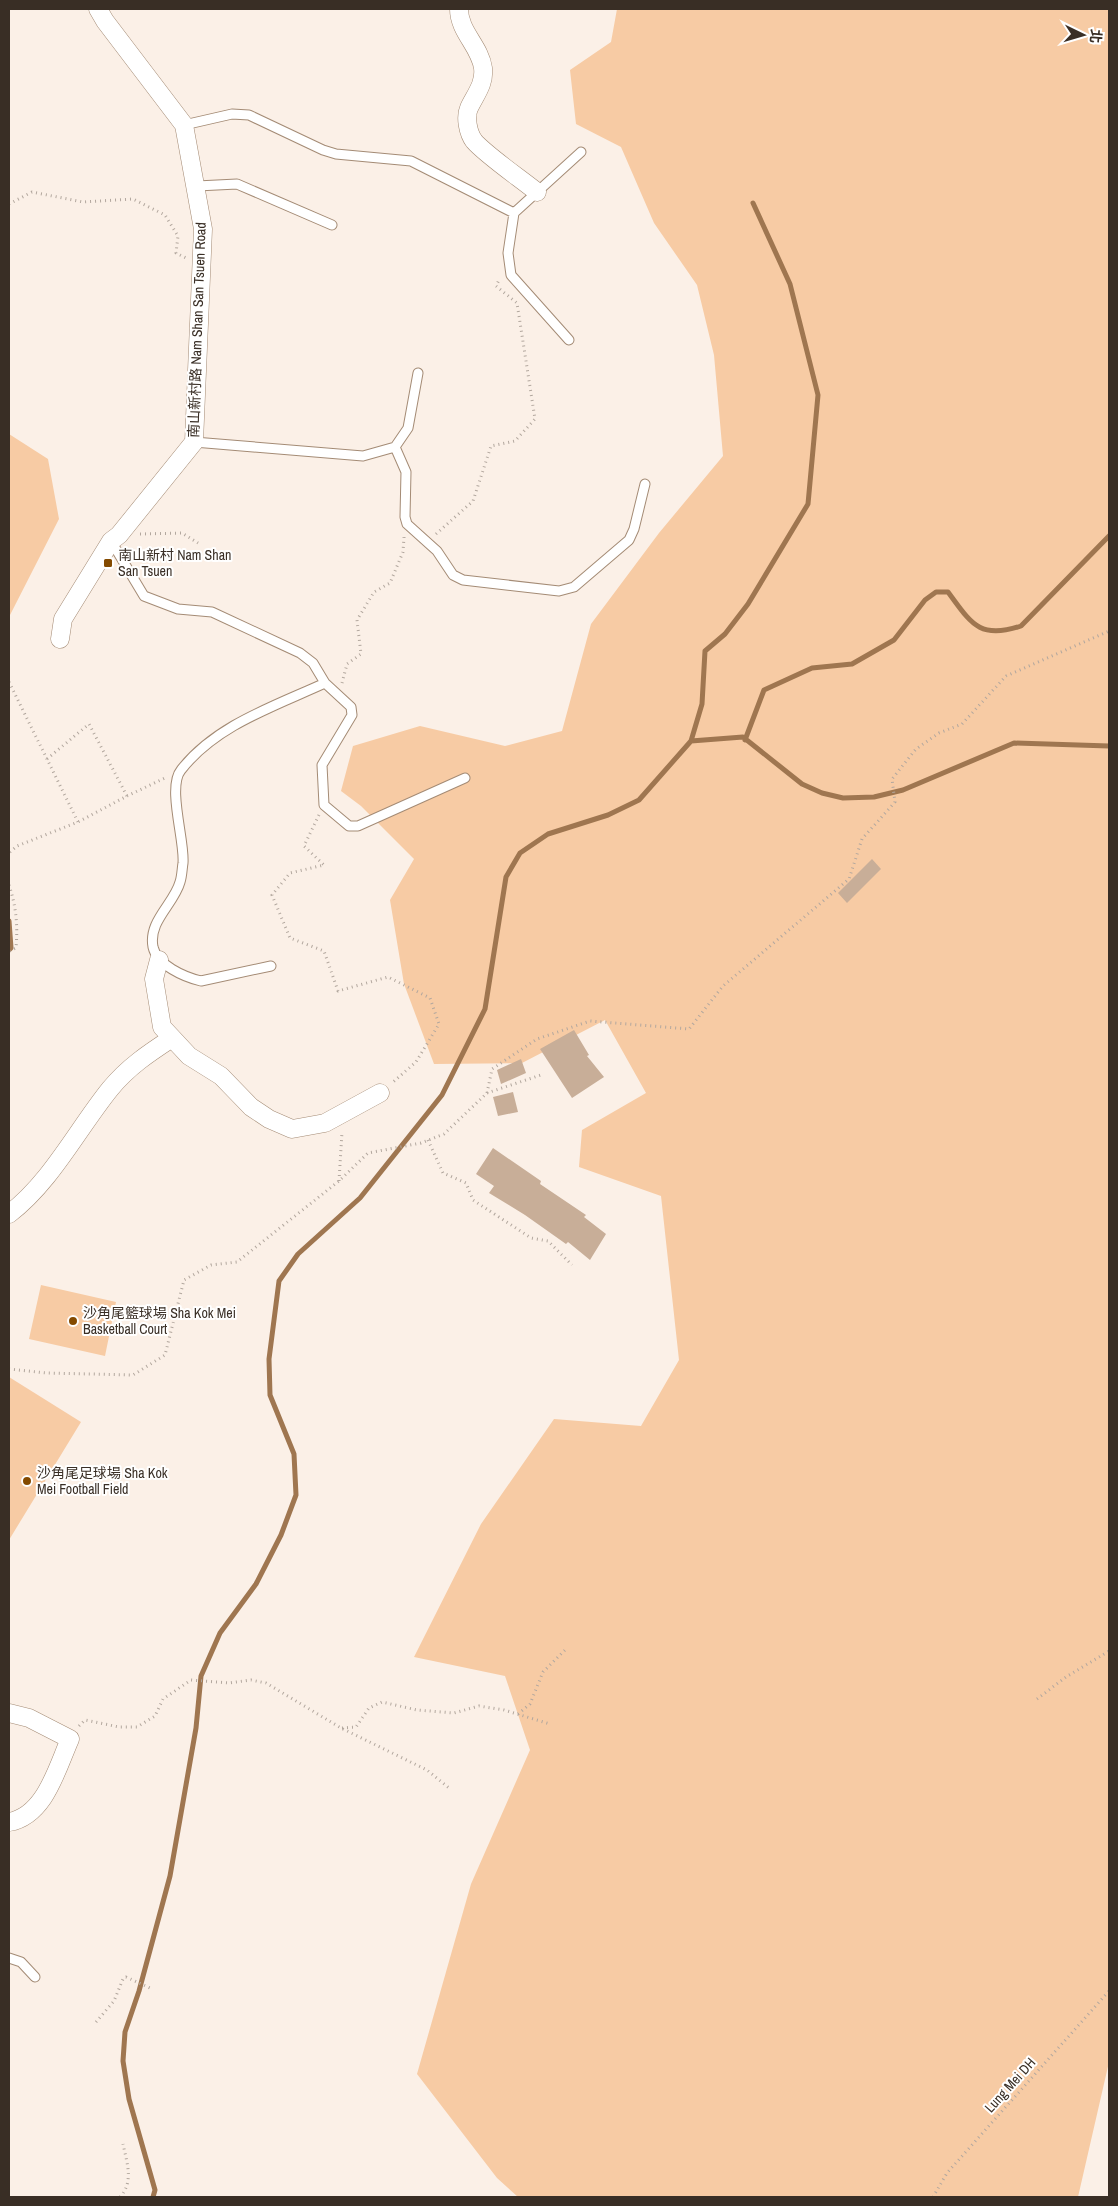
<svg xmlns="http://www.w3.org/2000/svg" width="1118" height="2206" viewBox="0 0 1118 2206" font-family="'Archivo Narrow','Noto Sans TC',sans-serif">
<rect width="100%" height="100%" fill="#fbf0e7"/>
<path fill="#f7cba4" d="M617 9H1109V2062L1078 2197H518L497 2178 417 2074 471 1884 530 1750 505 1676 414 1657 481 1524 554 1419 641 1426 679 1360 661 1196 579 1167 582 1130 646 1093 605 1020 522 1063 434 1064 404 984 390 900 414 859 361 806 341 791 353 746 420 726 505 746 562 731 591 624 659 533 723 456 714 355 697 285 654 223 621 147 576 124 570 70 611 42Z
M9 434 48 459 59 519 9 617Z
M41 1285 116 1302 105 1356 29 1339Z
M9 1377 81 1422 9 1540Z"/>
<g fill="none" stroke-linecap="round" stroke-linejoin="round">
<path stroke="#9f7650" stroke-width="5" d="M745 740 764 690 812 668 852 664 894 640 925 600 936 592H948C971 623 979 640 1021 626L1109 536
M691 741 743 737 802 784 822 793 843 798 874 797 903 790 1014 743 1109 746
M9 921 11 948 9 950
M153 2197 155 2190 129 2099 123 2061 125 2032 139 1991 170 1876 196 1728 201 1676 220 1633 256 1584 281 1535 296 1495 294 1454 270 1395 269 1359 279 1281 298 1254 360 1198 442 1095 485 1009 506 877 520 853 548 834 608 815 639 800 691 741 702 704 705 651 725 634 748 604 808 504 818 395 790 284 753 203"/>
</g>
<path fill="#c8ae98" d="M872 859 881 869 847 903 838 893Z
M574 1030 589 1055 587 1056 604 1077 572 1098 540 1049Z
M521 1059 526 1073 501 1084 497 1070Z
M513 1092 518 1112 498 1116 493 1097Z
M493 1148 541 1181 540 1184 586 1215 584 1217 606 1234 590 1260 568 1242 566 1244 525 1215 489 1193 494 1186 476 1174Z"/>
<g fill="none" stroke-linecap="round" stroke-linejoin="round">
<g stroke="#a48b75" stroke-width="11">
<path id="service" d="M184 125 232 114 249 115 323 150 336 154 411 161 514 213 581 152
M197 186 237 184 332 225
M514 213 508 253 511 275 569 340
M194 442 363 456 395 447 408 428 418 373
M395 447 406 472 405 517 407 524 437 551 453 575 463 580 559 591 574 587 629 540 634 529 645 484
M111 541 144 596 178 609 212 612 300 653 313 663 325 683C275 706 216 725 181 770 167 787 185 841 183 863 182 869 182 876 180 882 174 904 148 921 153 947 157 965 184 977 201 981L271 966
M325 683 351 707 352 715 322 765 324 805 349 826H358L465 778
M9 1958 21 1962 35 1977"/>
</g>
<g stroke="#a48b75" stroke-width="19">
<path id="minor" d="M459 9C459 32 480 46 483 68 485 84 475 95 469 108 465 117 468 133 474 141 486 155 521 179 537 192
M60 639 63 619 111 541 119 535 194 442 203 229 184 125 105 21 98 9
M159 960 154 979 162 1027 189 1056 221 1076 251 1107 269 1119 292 1129 325 1123 380 1093
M9 1214C51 1182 77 1130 110 1089 128 1067 149 1053 172 1038
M9 1713 29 1718 70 1739C57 1768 45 1816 9 1822"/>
</g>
<path stroke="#b2a79e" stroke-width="3" stroke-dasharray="1 4" stroke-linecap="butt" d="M9 204 32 192 83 202 133 199 165 215 178 236 176 253 186 258
M140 534 182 533 198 543
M436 534 473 501 491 446 515 441 535 419 517 303 496 286 499 280
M9 682 78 822 17 846 9 853
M342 683 347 664 361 654 357 620 374 592 390 583 403 552 404 537
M47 759 89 724 127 796 78 822
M127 796 165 778
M319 815 304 846 324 865 290 873 272 895 290 938 324 951 338 991 388 977 430 998 439 1024 416 1062 392 1083
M9 885C16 906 18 925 16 948L9 951
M487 1093 541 1075
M428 1140 443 1173 466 1183 473 1200 531 1238 548 1241 572 1265
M339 1181 342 1132
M9 1369 47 1373 133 1375 165 1355 184 1280 211 1265 237 1262 339 1181 368 1153 421 1143 444 1134 487 1093 492 1069 537 1039 590 1021 689 1029 723 986 849 879 862 839 895 802 892 779 916 749 939 733 962 724 1006 676 1109 631
M1037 1699 1066 1677 1109 1651
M518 1714 530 1704 543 1672 566 1649
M79 1726 85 1720 119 1727H137L155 1716 163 1699 191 1680 229 1683 251 1680 266 1683 341 1728 427 1770 449 1788
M342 1728 356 1727 369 1708 382 1702 417 1710 454 1713 479 1706 504 1710 550 1724
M96 2022 114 2001 123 1979 126 1977 150 1988
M120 2197C134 2182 127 2163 123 2144
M933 2197 947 2173 1109 1991"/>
<use href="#service" stroke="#fff" stroke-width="9"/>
<use href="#minor" stroke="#fff" stroke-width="18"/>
</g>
<g fill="#844a00" stroke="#fff" stroke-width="2">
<rect x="103" y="558" width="10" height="10" rx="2.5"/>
<circle cx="73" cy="1321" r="5"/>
<circle cx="27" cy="1481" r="5"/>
</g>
<g text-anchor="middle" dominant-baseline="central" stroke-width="4" stroke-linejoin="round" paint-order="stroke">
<g font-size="14" fill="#392e25" stroke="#fff">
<text transform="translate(197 330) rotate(-88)">南山新村路 Nam Shan San Tsuen Road</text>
<text transform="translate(1010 2085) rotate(-48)">Lung Mei DH</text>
</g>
<g font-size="14" fill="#392e25" stroke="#fff" text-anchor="start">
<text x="118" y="555">南山新村 Nam Shan<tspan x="118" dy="16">San Tsuen</tspan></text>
<text x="83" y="1313">沙角尾籃球場 Sha Kok Mei<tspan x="83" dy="16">Basketball Court</tspan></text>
<text x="37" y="1473">沙角尾足球場 Sha Kok<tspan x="37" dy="16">Mei Football Field</tspan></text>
</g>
</g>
<rect width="1118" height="2206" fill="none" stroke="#392e25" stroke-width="20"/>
<g transform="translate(1083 35) rotate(95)" stroke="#ffffff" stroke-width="4" paint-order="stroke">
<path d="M0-4L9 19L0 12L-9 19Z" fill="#392e25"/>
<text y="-8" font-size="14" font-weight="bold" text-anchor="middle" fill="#392e25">北</text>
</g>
</svg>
